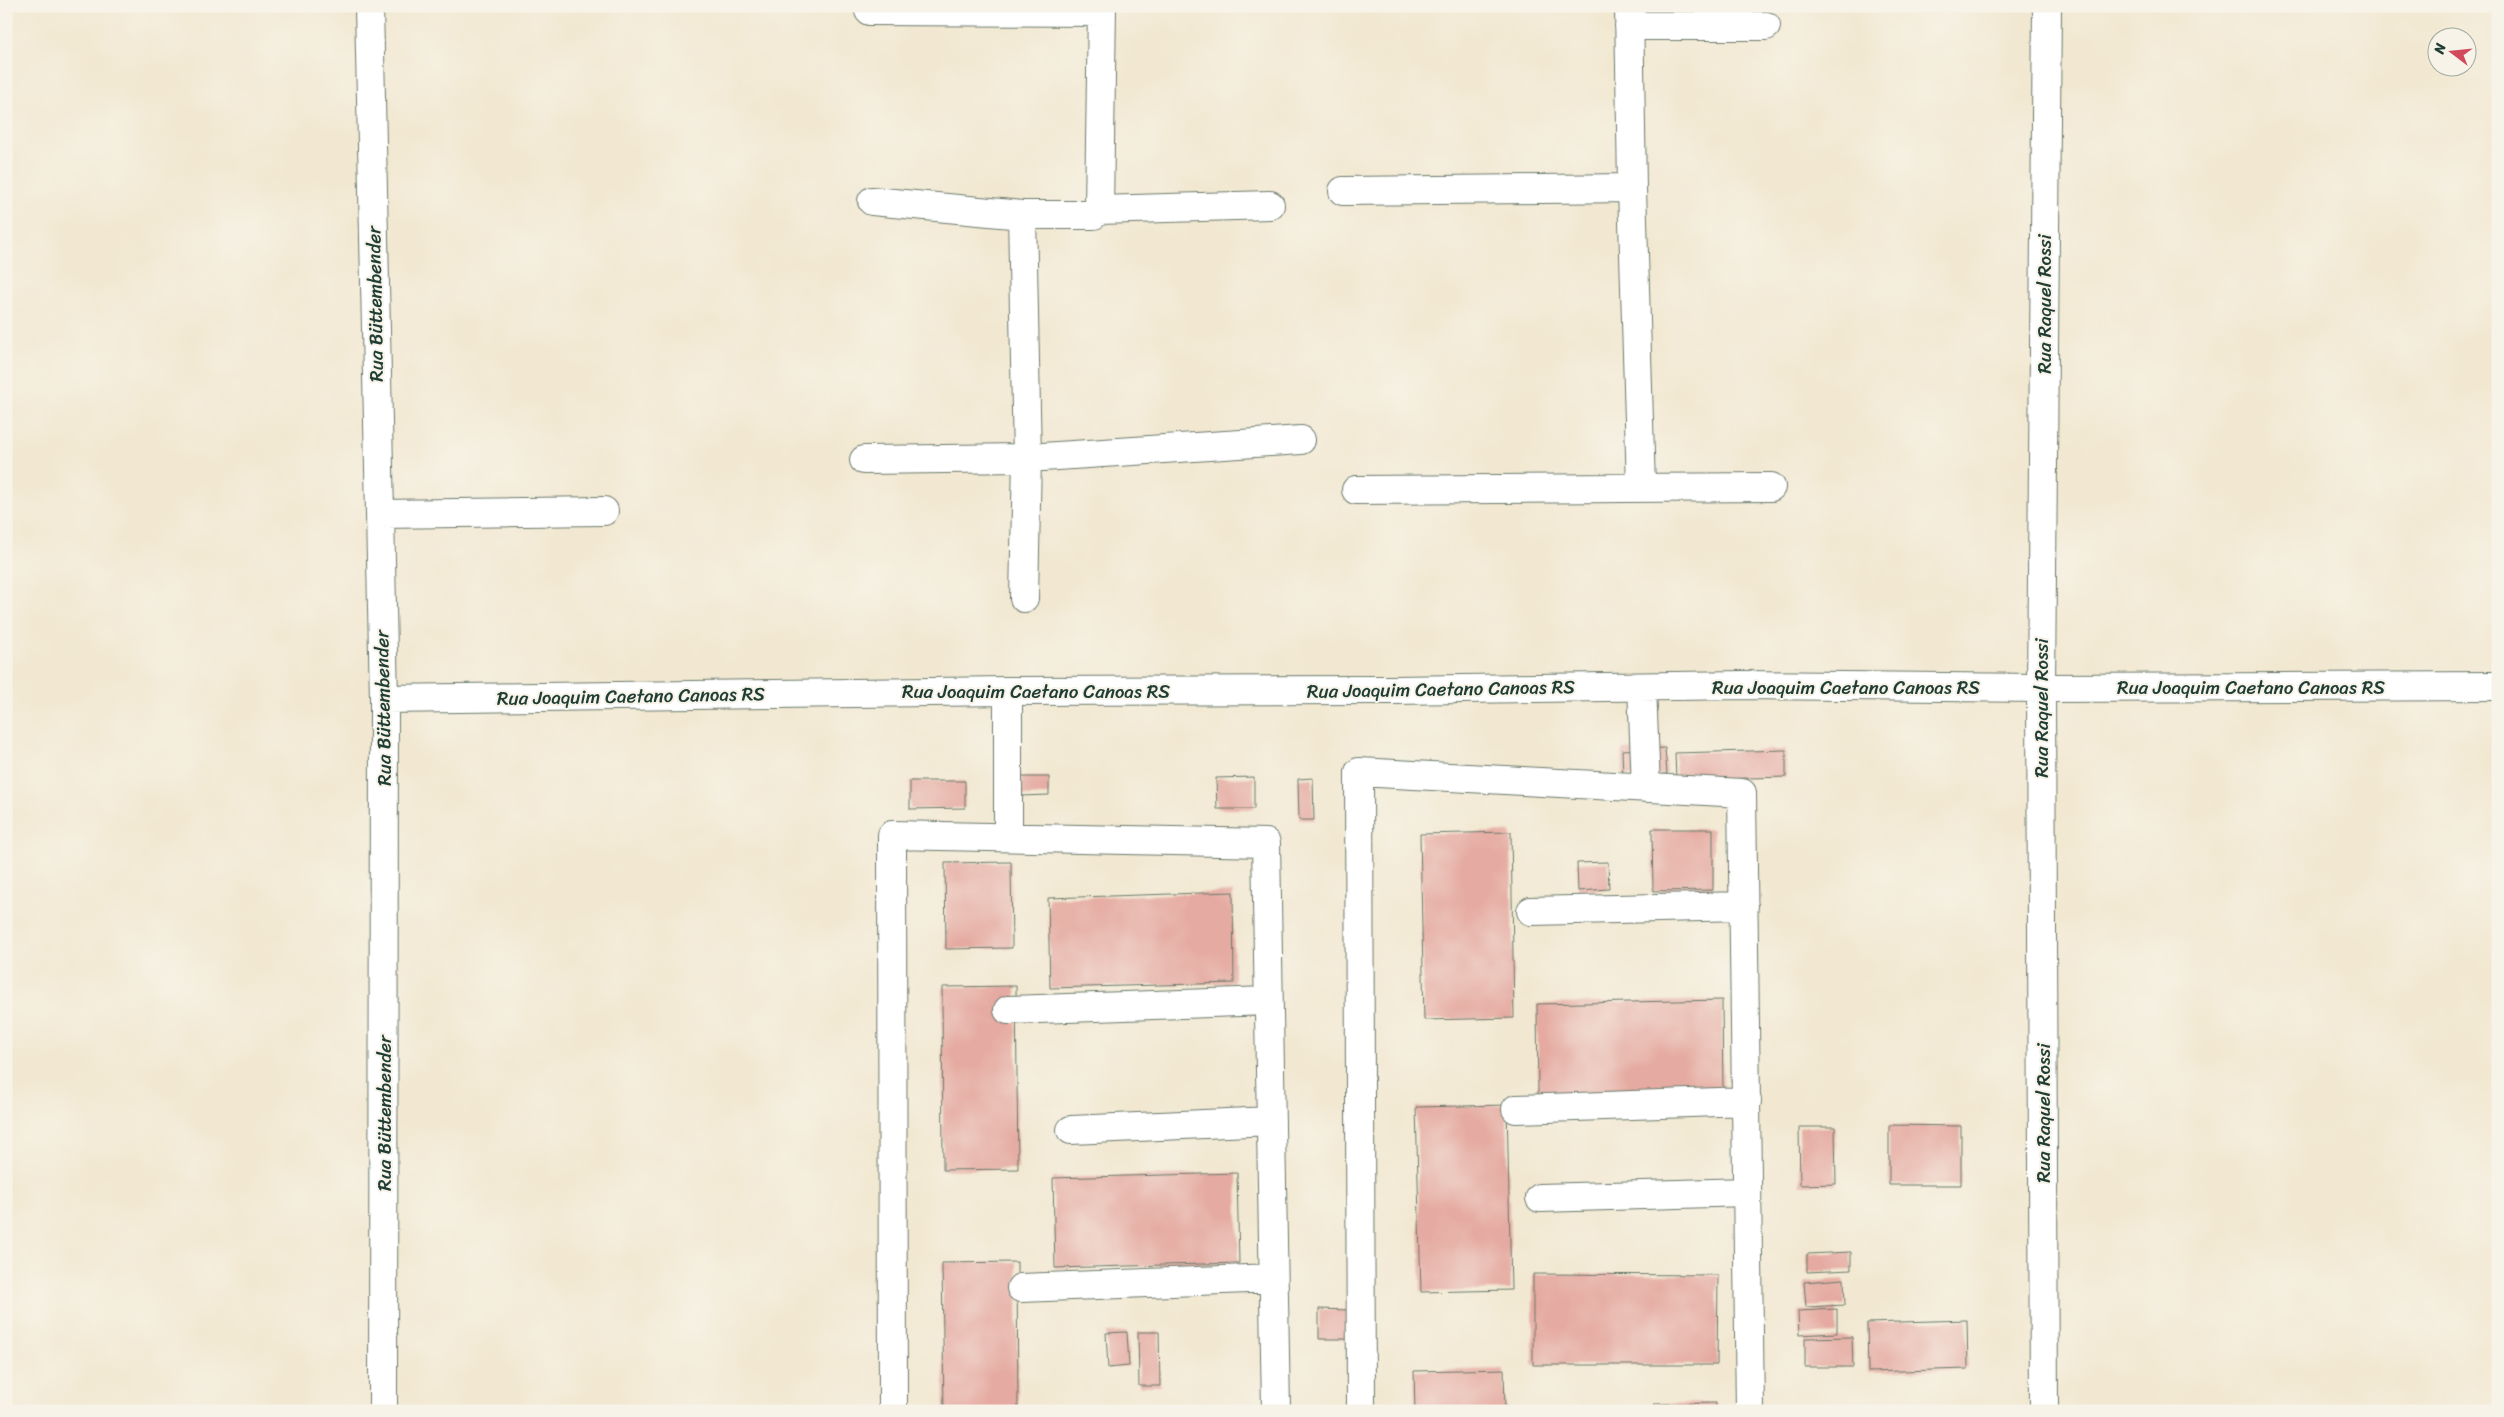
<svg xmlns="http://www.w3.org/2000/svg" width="2504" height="1417" viewBox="0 0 2504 1417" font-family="Sriracha,sans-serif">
<rect width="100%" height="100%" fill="#f7f3e8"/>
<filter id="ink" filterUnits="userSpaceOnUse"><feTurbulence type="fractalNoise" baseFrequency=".02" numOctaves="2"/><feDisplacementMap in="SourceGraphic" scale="10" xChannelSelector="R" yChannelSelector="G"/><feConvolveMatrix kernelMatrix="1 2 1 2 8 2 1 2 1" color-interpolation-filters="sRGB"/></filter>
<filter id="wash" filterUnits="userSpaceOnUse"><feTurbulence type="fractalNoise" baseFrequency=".0096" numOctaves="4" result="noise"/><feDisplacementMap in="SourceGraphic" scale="20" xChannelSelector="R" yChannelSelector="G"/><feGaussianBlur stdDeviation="1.12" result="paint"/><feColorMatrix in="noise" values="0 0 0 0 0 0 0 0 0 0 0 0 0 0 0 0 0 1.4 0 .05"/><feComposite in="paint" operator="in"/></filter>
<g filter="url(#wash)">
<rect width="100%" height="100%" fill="#f2e8d1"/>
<g id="blocks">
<path fill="#e5aaa1" d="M1665 748 1667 774 1623 776 1622 750Z
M1786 750V777L1676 780 1675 753Z
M1021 777H1049V795L1021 796Z
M1254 777V809H1217L1216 778Z
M1313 778 1314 820H1299L1298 779Z
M910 781H965V808L910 809Z
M1652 829H1713V890L1653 891Z
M1511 832 1514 1018 1424 1020 1420 834Z
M1011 862 1012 948 946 949 945 863Z
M1608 862 1609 889 1578 891 1577 863Z
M1233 892 1234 983 1050 988 1048 898Z
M1016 986 1018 1169 943 1170 942 987Z
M1722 1000 1723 1091 1538 1095 1537 1004Z
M1507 1105 1511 1290 1421 1292 1416 1107Z
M1889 1125 1961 1126V1185H1889Z
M1799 1127H1835L1836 1184 1800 1185Z
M1237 1173 1239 1263 1055 1268 1053 1178Z
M1851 1252V1270L1807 1272V1254Z
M1017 1262 1018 1411H944L942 1263Z
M1533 1274 1718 1275 1717 1365H1533Z
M1844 1279 1845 1305 1806 1307 1804 1282Z
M1319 1309 1348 1310V1339H1319Z
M1837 1309V1333L1799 1335 1798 1311Z
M1967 1320 1968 1369 1868 1372 1867 1323Z
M1127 1332 1129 1366 1108 1368 1106 1333Z
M1138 1332H1159L1160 1386H1139Z
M1852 1337 1853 1367H1805V1338Z
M1504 1369 1505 1411H1415L1414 1371Z
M1716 1403V1411H1654V1404Z"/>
</g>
</g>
<g filter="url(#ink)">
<use href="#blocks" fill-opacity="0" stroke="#69796b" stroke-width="1"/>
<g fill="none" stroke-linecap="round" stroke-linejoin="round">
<g stroke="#69796b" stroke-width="30">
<path id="minor" d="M369 6 384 699 383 1411
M1629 6 1632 188 1641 487
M869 11 1102 12
M1629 26H1766
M1343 191 1632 188
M872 201 1022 215H1094L1099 210 1270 205
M1099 210 1102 6
M1022 215 1027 458 1024 598
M864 460 1027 458 1301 440
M1356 490 1771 487
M380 514 604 511
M1642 687 1646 788
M384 699 1008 691 1394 690 1745 685 2041 688 2498 686
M1008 837V691
M1531 911 1744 906
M1008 1010 1268 1001
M1516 1109 1747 1101
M1071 1130 1271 1121
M1540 1198 1747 1192
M1021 1288 1273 1278
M893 1411 892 835 1266 843 1276 1411
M1361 1411 1359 772 1742 793 1750 1411
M2044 1411 2041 688 2047 6"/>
</g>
<use href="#minor" stroke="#fff" stroke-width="28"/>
</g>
</g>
<g text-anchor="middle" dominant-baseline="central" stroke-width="4" stroke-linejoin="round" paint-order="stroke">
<g font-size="19" fill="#1f3d34" stroke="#f7f3e8">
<text transform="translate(375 304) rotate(-91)">Rua Büttembender</text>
<text transform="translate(2044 304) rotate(-90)">Rua Raquel Rossi</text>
<text x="1846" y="687">Rua Joaquim Caetano Canoas RS</text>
<text x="2251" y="687">Rua Joaquim Caetano Canoas RS</text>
<text transform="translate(1441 689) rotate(-1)">Rua Joaquim Caetano Canoas RS</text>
<text x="1036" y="691">Rua Joaquim Caetano Canoas RS</text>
<text transform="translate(631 696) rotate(-1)">Rua Joaquim Caetano Canoas RS</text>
<text transform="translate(383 708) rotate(-91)">Rua Büttembender</text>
<text transform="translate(2041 708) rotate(-90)">Rua Raquel Rossi</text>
<text transform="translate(384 1113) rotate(-90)">Rua Büttembender</text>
<text transform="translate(2043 1113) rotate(-90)">Rua Raquel Rossi</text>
</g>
</g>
<rect width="2504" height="1417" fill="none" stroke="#f7f3e8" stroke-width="25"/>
<g transform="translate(2452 52) rotate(286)"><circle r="24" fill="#f7f3e8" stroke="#a1aaa0"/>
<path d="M0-4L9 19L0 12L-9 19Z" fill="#d1495b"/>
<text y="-8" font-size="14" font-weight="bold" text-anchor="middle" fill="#1f3d34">N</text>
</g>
</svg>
